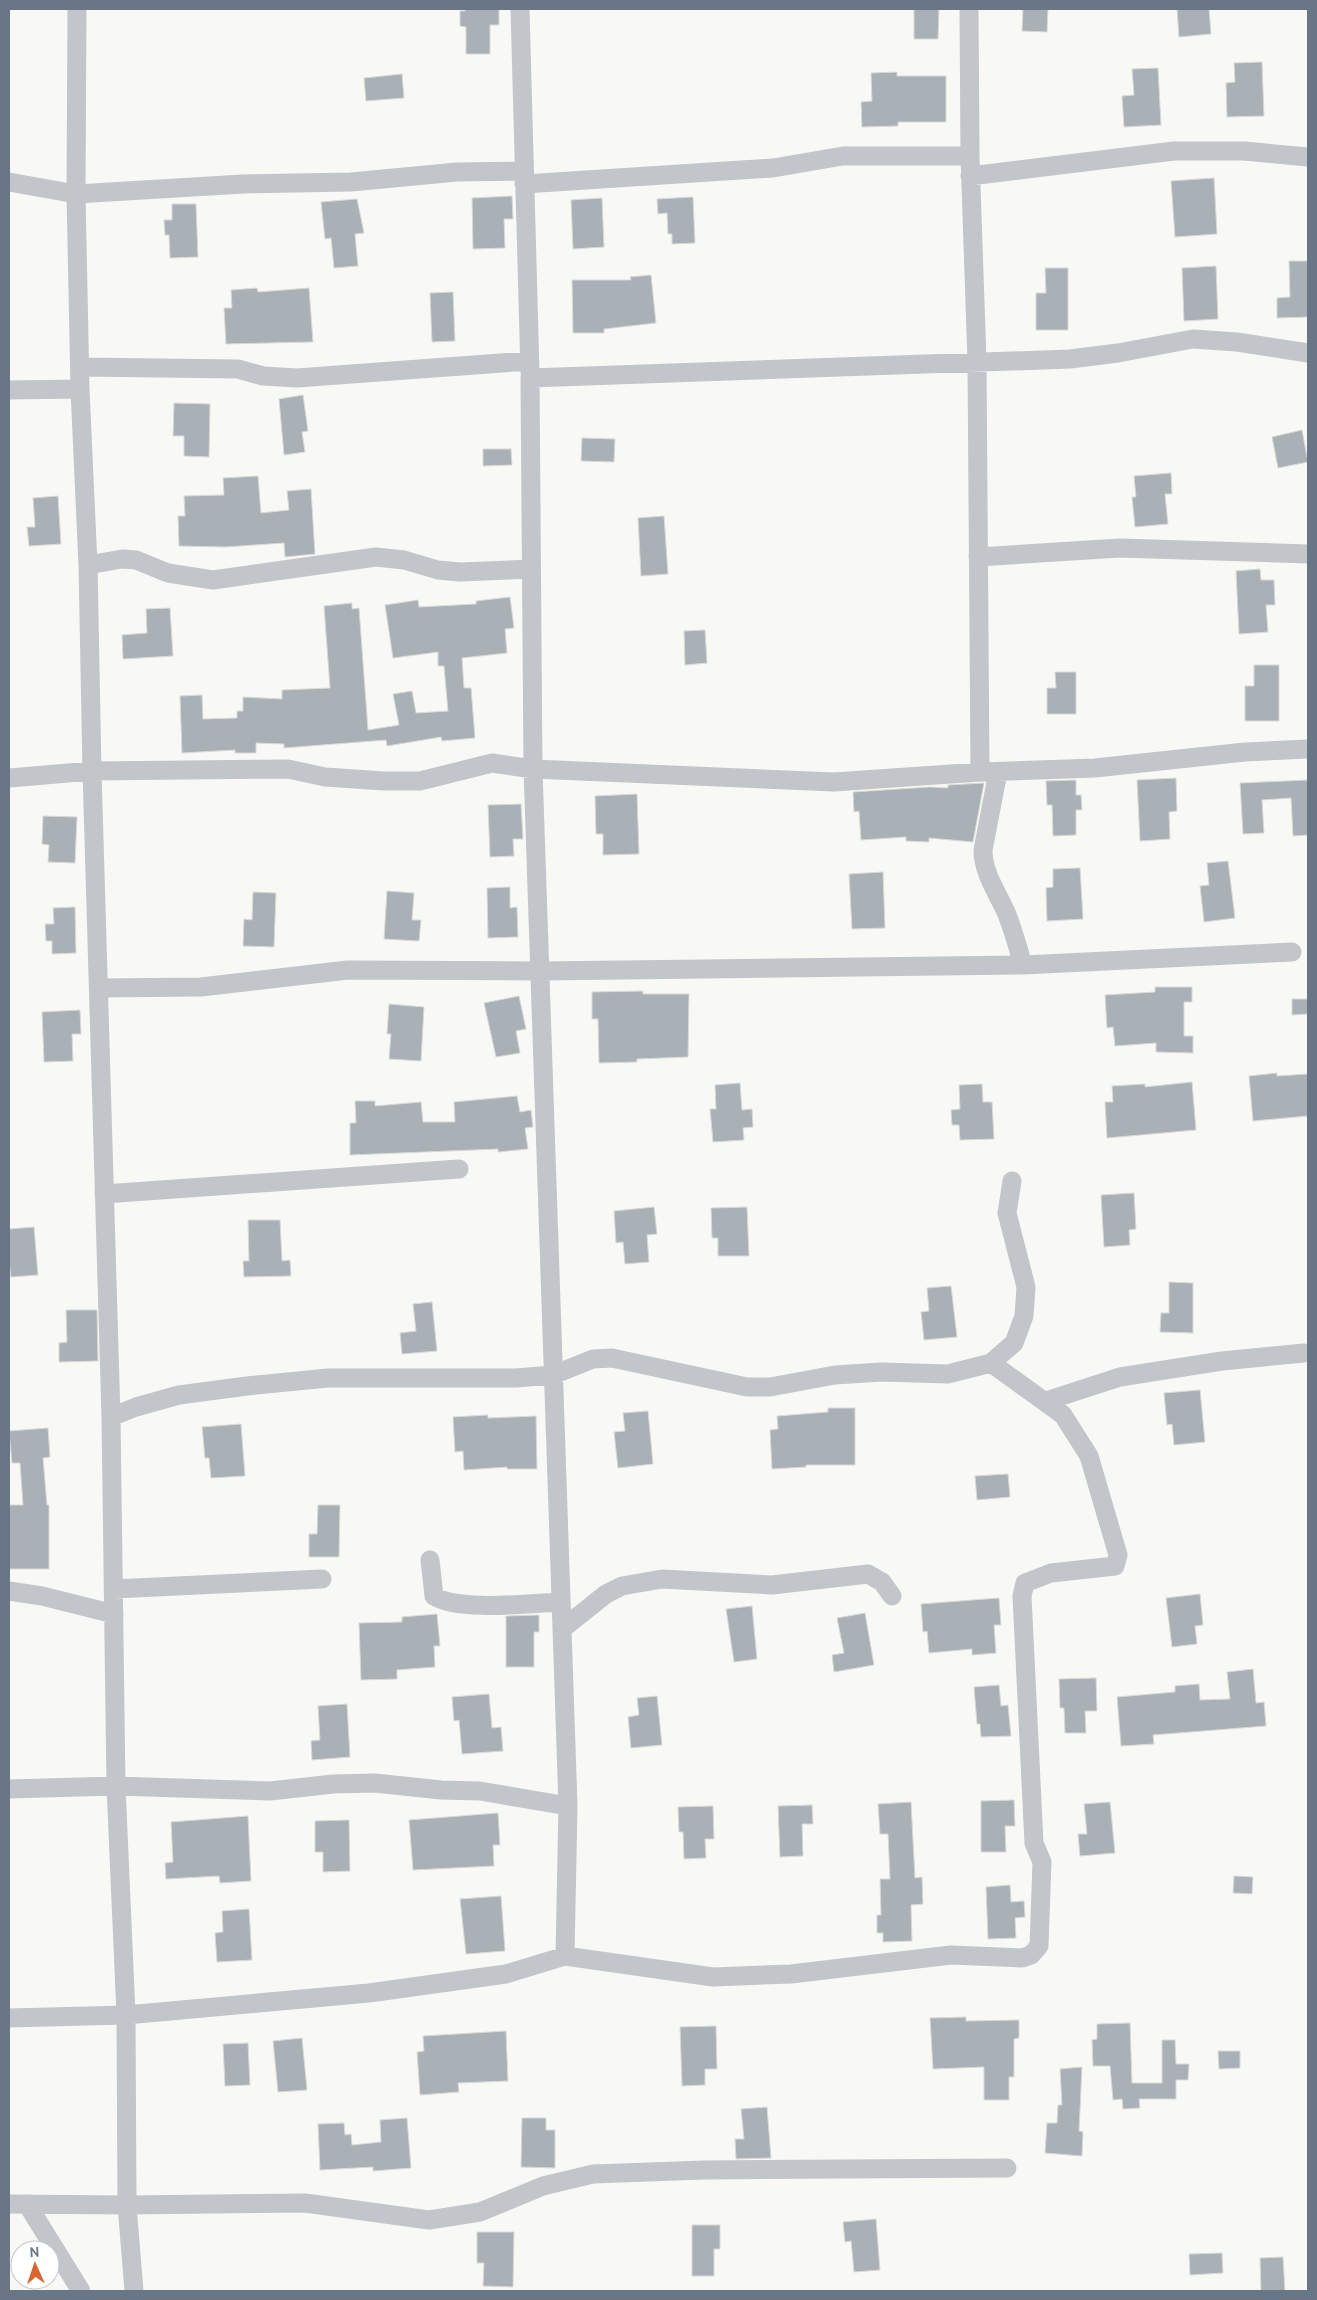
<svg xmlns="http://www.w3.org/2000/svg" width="1317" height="2300" viewBox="0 0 1317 2300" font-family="Cabin,sans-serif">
<rect width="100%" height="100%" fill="#f8f8f5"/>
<path fill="#a9b0b6" stroke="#d9dad8" d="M465 9H499V25H490V54H466V27L460 26V11H465Z
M914 9H939L938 39H914Z
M1023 9H1048L1047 32 1022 31Z
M1177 9H1209L1211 34 1179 37Z
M1262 62 1264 116 1227 117 1226 83 1235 82 1234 63Z
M1158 68 1161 125 1124 127 1122 96 1134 95 1132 69Z
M897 72V76H946V122H898V126L862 127 861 102 872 101 871 73Z
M402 74 404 98 366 101 364 78Z
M1214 178 1217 234 1175 237 1171 181Z
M512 196 513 219H504L505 248 473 249 472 198Z
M693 197 695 243 672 244V234H668L667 213 658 214 657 199Z
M602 198 604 247 573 249 571 200Z
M357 199 364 233 355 234 358 266 334 268 331 238 325 239 321 202Z
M172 204H196L198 257 170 258 169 235H165L164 220H172Z
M1289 261H1308V317L1277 318V298L1290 297Z
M1216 266 1218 319 1184 321 1182 268Z
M1045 268H1068V330H1036V293H1046Z
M651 275 656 323 604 329V333H573L572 280H631L630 277Z
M257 288 258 292 309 288 313 342 226 344 224 308H232L231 290Z
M453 292 455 341 432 342 430 293Z
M303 395 308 431 302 432 305 452 284 455 279 399Z
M174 403 210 404 209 457 184 456V436H173Z
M1302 430 1308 462 1278 468 1272 437Z
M582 438 615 439 614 462 581 461Z
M483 449H511L512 465 483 466Z
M1171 473 1172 494H1165L1168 524 1135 527 1132 497H1136L1134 476Z
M258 476 261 513 289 510 287 491 311 489 315 554 285 557 284 543 225 547 179 546 178 516H185L184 496 224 495 223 478Z
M58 496 61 544 29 546 27 527H35L33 498Z
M664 516 668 574 641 576 638 518Z
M1260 569 1261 580H1274L1275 605H1266L1268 632 1239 634 1236 571Z
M510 597 514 628 505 629 507 653 462 658 464 688H471L475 738 442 741 441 737 387 746 386 740 284 748V744L256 743V753H235V750L182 753 180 696 202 695 203 719 237 718V711H243V697L282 699V690L330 688 324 606 352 603V609L359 608 368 730 399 725 393 694 412 691 416 713 448 711 444 666H438V652L393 658 385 605 418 600 419 607 476 604V601Z
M170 608 173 656 123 659 122 635 147 633 146 609Z
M705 630 707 663 685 665 684 631Z
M1254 665H1279V721H1245V686H1254Z
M1055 672H1076V714H1047V688H1056Z
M1176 778 1177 811 1169 812 1170 839 1140 841 1137 780Z
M1076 780V795H1081L1082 810H1076V835L1053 836 1052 805H1047L1046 781Z
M1308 780V835L1293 836 1291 798 1262 800 1264 833 1243 834 1240 783Z
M984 783 973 842 929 838V842L906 841V837L861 840 859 811 854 812 853 792 930 787 948 788V785Z
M637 794 639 854 603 855V834H596L595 796Z
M521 804 523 839H513L514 856 490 857 488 805Z
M43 816 77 817 75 863 48 862 49 845 42 844Z
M1228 861 1235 918 1204 922 1200 886 1209 885 1207 863Z
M1080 868 1083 919 1047 921 1046 888 1053 887V869Z
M883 872 885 928 852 929 849 874Z
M510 887V908L517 907 518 937 488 938 487 888Z
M387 891 414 893 412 920H421L419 941 384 939Z
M253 892 276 893 274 947 243 946 244 919 252 920Z
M75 907 76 953 52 954V941H46L45 924H54L53 908Z
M1155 987H1192V1002H1184V1036H1193V1053L1156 1052V1043L1115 1046 1113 1027 1107 1028 1105 995 1155 992Z
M643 991V994H689L688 1057 637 1059V1062L599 1063 598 1019H592V992Z
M519 996 526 1029 516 1031 520 1053 496 1057 484 1003Z
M1292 999H1308V1014L1292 1015Z
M389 1004 424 1007 421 1061 389 1059 391 1034H387Z
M80 1010 81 1034H72L73 1061 44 1062 42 1012Z
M1277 1073V1076L1308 1074V1116L1253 1121 1249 1076Z
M1192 1082 1196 1130 1107 1138 1105 1102H1113L1112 1086 1145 1084V1087Z
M740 1083 742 1110 752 1109 753 1127 743 1128 744 1140 713 1142 710 1109H716L715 1085Z
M982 1084 983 1102H992L994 1139 960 1140 959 1125H952L951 1110 960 1109 959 1085Z
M517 1096 520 1112 531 1110 533 1127 525 1128 528 1149 498 1152V1149L350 1155V1123H356L355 1101H375V1106L421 1102 423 1122H455L454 1102Z
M1134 1193 1136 1229 1129 1230 1130 1245 1104 1247 1101 1195Z
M654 1207 657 1234 647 1235 649 1262 625 1264 623 1242 616 1243 614 1211Z
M747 1207 749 1256H718V1238H712L711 1208Z
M248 1220H280L282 1261 290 1260 291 1276 244 1277 243 1261H249Z
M34 1227 38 1275 11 1277 9 1262V1229Z
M1169 1282 1193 1283V1333L1160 1332 1161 1313H1169Z
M951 1286 957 1337 924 1340 921 1312 929 1311 927 1288Z
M432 1302 437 1351 402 1354 400 1333 416 1331 413 1304Z
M66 1310H97L98 1361 59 1362V1343L67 1342Z
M1200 1390 1205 1442 1174 1445 1172 1424 1167 1425 1164 1393Z
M828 1408H855V1465H806V1467L772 1469 770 1430 778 1429 777 1416 828 1412Z
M648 1411 653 1464 618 1468 614 1432 625 1431 623 1413Z
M488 1415V1418L536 1416 537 1469H507V1467L464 1470 463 1451 455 1452 453 1417Z
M241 1424 245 1476 211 1478 209 1458H205L202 1427Z
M48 1428 50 1457 43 1458 47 1505H49V1569H9V1505H23L20 1463H12L9 1431Z
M1008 1474 1010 1497 977 1500 975 1476Z
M318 1505H340L339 1557H309V1534H317Z
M1200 1594 1203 1625 1195 1626 1197 1644 1172 1647 1166 1598Z
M999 1598 1001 1625H994L996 1653 972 1655V1649L929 1653 927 1631 923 1632 921 1604Z
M752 1606 757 1659 734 1662 726 1609Z
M865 1613 874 1665 834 1672 832 1655 844 1653 837 1618Z
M437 1614 440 1646H434L435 1667 397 1670V1679L361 1680 359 1623 402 1622V1617Z
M539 1615V1632H534V1667H506V1616Z
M1253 1669 1256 1703 1264 1702 1266 1726 1153 1735 1154 1744 1121 1746 1117 1697 1175 1692V1686L1199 1684 1200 1700 1230 1699 1227 1672Z
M1096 1678 1097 1711H1085L1086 1733H1065L1064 1708H1060L1059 1679Z
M999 1685 1001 1706 1008 1705 1011 1736 981 1737 980 1724H977L974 1687Z
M489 1694 492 1728 501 1727 503 1751 462 1754 459 1720 454 1721 452 1697Z
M657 1696 662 1745 631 1748 628 1717 639 1715 637 1698Z
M347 1704 350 1757 312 1760 311 1741 320 1740 318 1706Z
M1014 1800 1015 1826H1005L1006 1852H981V1801Z
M911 1802 915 1878 922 1877 923 1904 911 1905 912 1941 883 1942V1933H877V1915H881L880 1879H890L888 1834H880L878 1804Z
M1110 1802 1115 1853 1080 1856 1078 1834H1087L1084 1804Z
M812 1805 813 1824H802L803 1856 780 1857 778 1806Z
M713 1806 714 1839H705L706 1858 684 1859 683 1832H679L678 1807Z
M498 1813 500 1845H493L494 1866 413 1870 409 1820Z
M248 1816 251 1881 220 1883 219 1876 166 1879 165 1863 173 1862 171 1822Z
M349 1820 350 1871 323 1872V1852H315V1821Z
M1234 1876 1253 1877 1252 1894 1233 1893Z
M1010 1885 1011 1902 1024 1901 1025 1917 1015 1918 1016 1938 988 1939 986 1887Z
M501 1896 505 1951 466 1954 460 1899Z
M249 1909 252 1960 217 1962 215 1933 223 1932 222 1911Z
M966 2017V2021L1019 2020V2038L1014 2039V2077H1009V2100H984V2067L933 2069 930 2018Z
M1130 2023 1132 2083H1162V2040H1175L1176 2064H1189L1188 2080H1176V2099H1139L1140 2108 1123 2109 1122 2099 1113 2100 1110 2066H1093L1092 2040 1097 2039V2024Z
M716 2026 717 2069H705V2085L682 2086 680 2027Z
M506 2031 508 2081 458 2083 459 2092 420 2095 417 2052 424 2051 423 2036Z
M302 2038 307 2090 278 2092 273 2041Z
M248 2043 250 2085 225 2086 223 2044Z
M1218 2051H1240V2068L1219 2069Z
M1082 2067 1079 2131 1083 2132 1082 2156 1045 2153 1047 2123H1057L1058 2105H1062L1060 2069Z
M767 2107 771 2158 736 2159 735 2139H744L741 2109Z
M407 2118 411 2168 373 2171V2167L320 2170 318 2124 344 2123 345 2135 351 2134 352 2145 381 2142 380 2120Z
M522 2118H546V2130H555V2168L521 2167Z
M876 2219 880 2270 854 2272 851 2241 845 2242 843 2222Z
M692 2225H720V2249H714V2276H692Z
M477 2232H514L513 2287 483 2286 484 2263H477Z
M1222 2253 1223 2273 1190 2275 1189 2254Z
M1283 2257 1285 2291H1261L1260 2258Z"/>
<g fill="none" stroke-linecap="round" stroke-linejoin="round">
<path stroke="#c2c5c9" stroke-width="19" d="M77 9 76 194 80 389 88 565 92 771 111 1417 116 1786 126 2015 127 2205 134 2291
M520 9 530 372
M969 9 970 156 977 361 980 772
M970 176 1174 151H1244L1308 157
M9 182 76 194 243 184 351 182 457 172 524 171
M524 184 773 168 843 156H970
M81 367 238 369 263 376 297 378 529 361
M9 390 80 389
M978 557 1120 548 1308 554
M88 565 122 559 136 560 168 573 213 580 376 557 404 560 438 570 460 572 531 569
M998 772 983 850C983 873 997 892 1006 912 1013 929 1018 948 1023 965
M9 778 92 771 288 769 325 777 384 781H420L492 763 533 769 834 782 980 772 1095 768 1245 752 1308 749
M99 988 201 987 348 970 541 971 1023 965 1292 952
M104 1194 459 1169
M1046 1401 1120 1377 1222 1361 1304 1353
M111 1417 136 1407 179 1395 247 1386 328 1378H516L553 1375 593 1359 612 1358 747 1387H770L835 1375 881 1372 948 1374 991 1363 1014 1343 1024 1316 1026 1287 1007 1213 1012 1181
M430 1560 434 1596C459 1612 531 1603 561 1602
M114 1589 322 1579
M9 1591 42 1596 114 1614
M562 1629 606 1594 622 1586 662 1579 772 1585 868 1574 882 1582 892 1596
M9 1789 116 1786 270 1791 333 1784 375 1783 441 1790 480 1791 568 1806
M565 1956 568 1806 533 769 530 378 1070 359 1118 353 1193 339 1237 342 1308 353
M9 2018 126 2015 369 1993 506 1974 565 1956 713 1977 791 1974 951 1955 1022 1958 1031 1955 1039 1946 1042 1862 1034 1843 1022 1596 1025 1583 1051 1573 1115 1566 1118 1555 1089 1456 1063 1415 991 1363
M9 2204 127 2205 305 2203 429 2220 480 2212 543 2186 593 2174 704 2170 1007 2168
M27 2204 81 2291"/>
</g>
<rect width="1317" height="2300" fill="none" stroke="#697685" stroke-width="20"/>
<g transform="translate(35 2265) rotate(357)"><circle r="24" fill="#ffffff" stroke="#c3c8ce"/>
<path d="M0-4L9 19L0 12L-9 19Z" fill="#da6533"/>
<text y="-8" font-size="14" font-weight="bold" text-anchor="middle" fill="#697685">N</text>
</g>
</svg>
